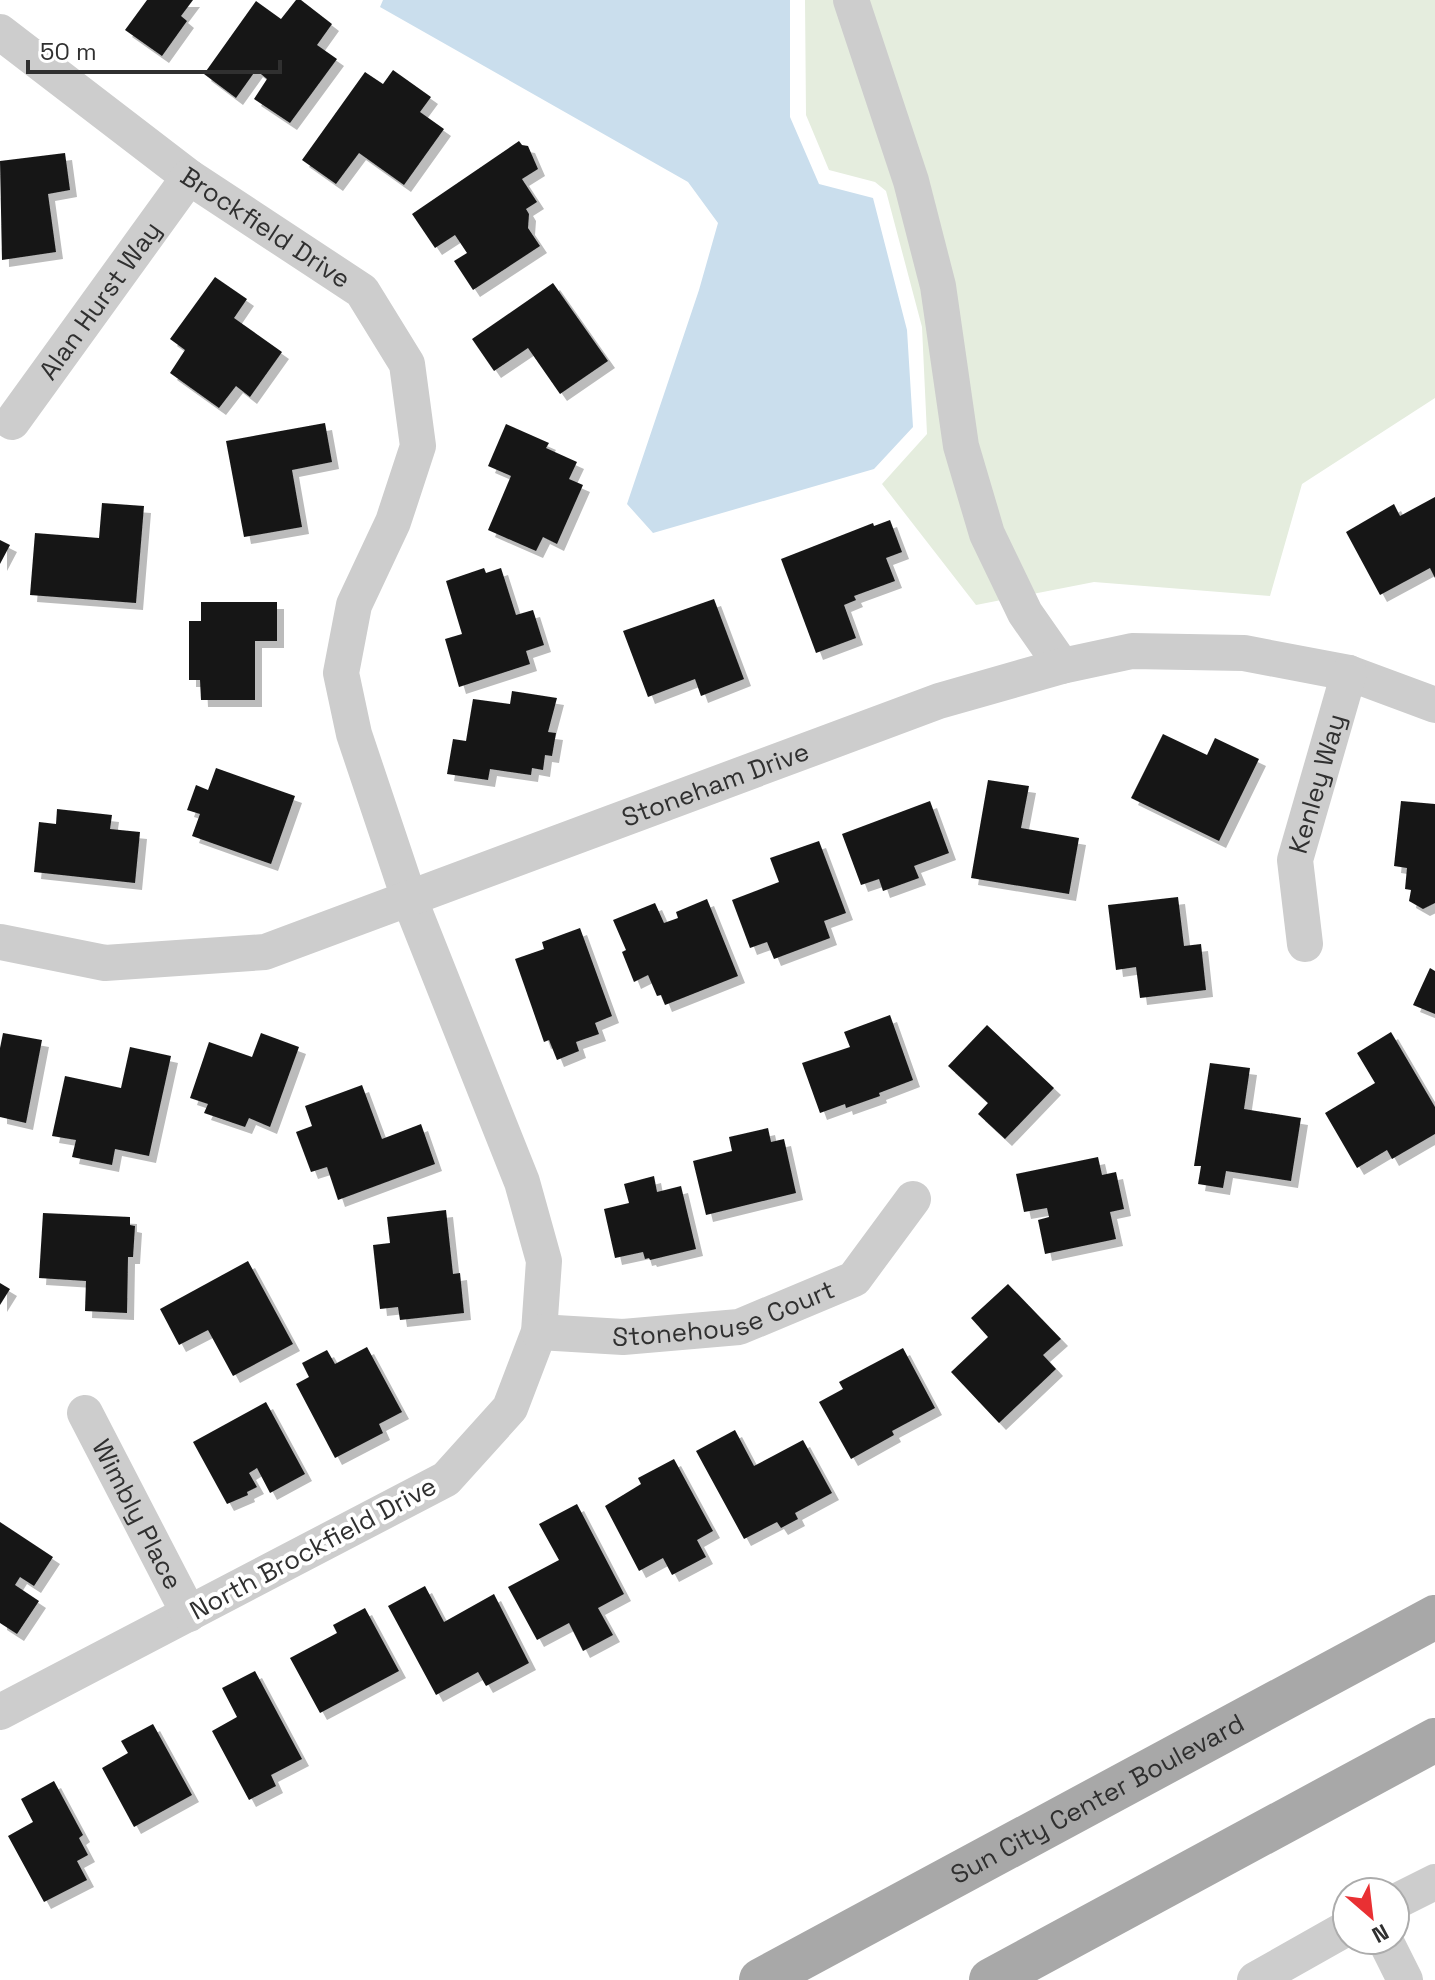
<svg xmlns="http://www.w3.org/2000/svg" width="1435" height="1980" viewBox="0 0 1435 1980" font-family="'Space Grotesk',sans-serif">
<defs>
<filter id="shadow"><feDropShadow dx="7" dy="7" stdDeviation="0" flood-color="#0004"/></filter>
</defs>
<rect width="100%" height="100%" fill="#fff"/>
<path fill="#e5edde" d="M805 0H1435V398L1302 484 1270 596 1094 582 976 605 882 484 927 434 922 327 886 191 875 182 829 170 806 115Z"/>
<path fill="#cadeed" d="M383 0H790V117L819 184 873 198 907 330 913 427 874 469 653 533 627 504 699 290 718 223 688 182 380 7Z"/>
<path fill="#171717" filter="url(#shadow)" d="M147 0H193L181 16 187 21 162 56 125 30Z
M296 0H301L332 24 317 45 337 59 290 123 254 99 267 79 256 70 236 98 204 74 256 1 281 19Z
M393 70 431 97 420 112 444 129 404 185 359 153 336 184 302 160 365 72 383 84Z
M519 141 522 145 528 146 538 169 522 179 537 202 526 209 529 214 528 228 540 246 473 290 454 261 467 253 455 235 435 248 412 214Z
M65 153 70 190 48 194 56 252 2 260 0 161Z
M215 277 247 299 234 318 282 352 250 397 236 386 219 408 170 373 185 350 170 339Z
M553 283 608 361 560 394 528 348 494 371 472 339Z
M325 423 332 462 292 470 302 527 244 537 226 441Z
M506 424 549 443 546 448 577 462 569 479 583 485 557 544 543 537 536 551 488 530 511 476 488 466Z
M1435 497V578L1430 568 1380 595 1346 532 1394 504 1400 516Z
M102 503 144 506 136 603 30 595 35 533 99 538Z
M890 520 902 552 886 558 895 581 854 596 856 600 844 605 856 638 816 653 781 559 873 523 874 526Z
M0 540 10 545 0 564Z
M484 568 486 573 501 568 516 615 533 610 544 645 526 651 530 664 459 687 445 639 462 634 446 581Z
M714 599 744 679 701 696 695 679 648 697 623 631Z
M201 602H277V641H255V700H201L200 680H189V621H201Z
M512 691 557 698 548 732 556 733 552 756 545 755 543 770 532 768 531 775 490 769 488 780 447 774 453 739 466 741 473 699 510 704Z
M1163 734 1207 755 1215 738 1259 759 1219 841 1131 798Z
M216 768 295 796 271 864 192 836 200 814 187 810 196 785 208 790Z
M988 780 1029 786 1021 828 1079 838 1069 894 971 878Z
M930 801 949 853 914 866 919 878 883 891 879 879 861 885 842 834Z
M1401 801 1435 804V903L1423 909 1409 901 1411 890 1405 889 1407 868 1394 866Z
M57 809 112 815 110 829 140 832 135 883 34 872 39 822 56 824Z
M819 841 846 913 824 921 830 938 774 959 767 942 750 948 732 900 779 882 770 858Z
M1178 897 1184 946 1201 944 1206 990 1140 998 1136 967 1116 970 1108 905Z
M707 899 738 976 665 1005 661 995 657 996 648 975 634 982 622 952 626 950 613 920 655 903 664 923 678 918 676 912Z
M580 928 612 1016 595 1023 599 1034 576 1042 579 1051 557 1060 549 1040 544 1042 515 959 544 949 542 942Z
M1430 968 1435 971V1014L1413 1005Z
M890 1015 913 1080 879 1093 880 1096 846 1108 845 1104 820 1113 802 1063 850 1047 844 1032Z
M987 1025 1054 1088 1005 1139 978 1114 988 1103 948 1066Z
M1391 1032 1435 1107V1134L1392 1159 1387 1150 1357 1168 1325 1113 1375 1083 1357 1053Z
M3 1033 42 1040 26 1123 0 1117V1048Z
M261 1033 299 1047 270 1127 249 1118 245 1127 204 1113 208 1104 190 1098 209 1042 252 1057Z
M130 1047 171 1056 149 1156 115 1149 112 1165 72 1157 76 1140 52 1136 65 1076 121 1088Z
M1210 1063 1250 1068 1244 1109 1301 1118 1291 1181 1226 1171 1223 1188 1198 1184 1201 1166H1194Z
M362 1085 382 1139 421 1124 435 1164 338 1200 327 1167 311 1172 296 1132 312 1126 305 1106Z
M768 1128 771 1142 784 1139 796 1193 706 1215 693 1161 732 1151 729 1137Z
M1098 1157 1102 1175 1116 1172 1124 1209 1110 1212 1116 1239 1045 1254 1038 1220 1049 1217 1047 1208 1024 1212 1016 1174Z
M654 1176 657 1192 681 1186 696 1249 650 1260 649 1258 645 1259 643 1252 615 1258 604 1209 629 1203 624 1184Z
M446 1210 453 1274 460 1273 464 1313 400 1320 398 1307 380 1309 373 1245 390 1243 387 1217Z
M43 1213 130 1217V1225L135 1226 133 1257H128L127 1313 85 1311 86 1281 39 1278Z
M248 1261 293 1344 233 1376 208 1330 179 1345 160 1309Z
M0 1283 10 1289 0 1305Z
M1008 1284 1061 1339 1043 1355 1056 1369 999 1423 951 1372 988 1337 971 1318Z
M367 1347 402 1412 379 1424 383 1433 335 1458 296 1384 309 1377 302 1363 327 1350 335 1364Z
M903 1348 935 1408 892 1431 894 1435 851 1459 819 1402 843 1389 839 1382Z
M266 1402 305 1474 270 1493 257 1468 249 1473 257 1487 247 1492 248 1495 227 1504 193 1442Z
M735 1430 754 1466 803 1440 832 1493 795 1513 798 1519 781 1528 777 1522 744 1539 696 1451Z
M674 1459 713 1531 697 1540 706 1557 672 1575 663 1558 639 1571 605 1506 641 1484 638 1478Z
M577 1504 624 1594 598 1608 613 1635 583 1651 569 1623 537 1640 508 1587 559 1560 539 1524Z
M0 1522 53 1557 34 1586 20 1577 15 1585 39 1601 17 1634 0 1623Z
M425 1586 444 1622 494 1594 529 1663 486 1686 478 1672 436 1695 388 1606Z
M365 1608 399 1671 320 1713 290 1658 337 1633 333 1625Z
M255 1671 302 1759 271 1775 276 1786 249 1800 212 1731 237 1717 222 1688Z
M153 1724 192 1795 134 1827 102 1768 128 1753 121 1741Z
M54 1781 83 1835 79 1838 88 1855 77 1861 87 1880 44 1902 8 1836 33 1822 21 1799Z"/>
<g fill="none" stroke-linecap="round" stroke-linejoin="round">
<g stroke="#cdcdcd" stroke-width="36">
<path d="M851 0 911 181 938 286 961 446 987 534 1025 613 1062 666"/>
<path id="s1" d="M0 32 189 177 362 291 407 364 418 446 393 522 354 605 341 673 354 734 409 898 522 1182 544 1261 539 1332 510 1408 446 1479 0 1712"/>
<path id="s2" d="M12 422 189 177"/>
<path id="s3" d="M0 942 105 963 265 952 939 701 1062 666 1132 651 1244 653 1349 673 1435 705"/>
<path id="s4" d="M1305 944 1295 860 1349 673"/>
<path id="s5" d="M539 1332 623 1337 739 1327 854 1279 913 1199"/>
<path id="s6" d="M85 1413 189 1614"/>
<path d="M1395 1902 1435 1882"/>
<path d="M1385 1940 1405 1980"/>
<path d="M1255 1980 1347 1928"/>
</g>
<g stroke="#a8a8a8" stroke-width="44">
<path id="s7" d="M761 1980 1435 1617"/>
<path d="M991 1980 1435 1740"/>
</g>
</g>
<g text-anchor="middle" dominant-baseline="central" stroke-width="8" stroke-linejoin="round" paint-order="stroke">
<g font-size="26" fill="#303030" stroke="#fff">
<text stroke="none"><textPath href="#s1" startOffset="330">Brockfield Drive</textPath></text>
<text stroke="none"><textPath href="#s2" startOffset="150">Alan Hurst Way</textPath></text>
<text stroke="none"><textPath href="#s3" startOffset="748">Stoneham Drive</textPath></text>
<text stroke="none"><textPath href="#s4" startOffset="164">Kenley Way</textPath></text>
<text stroke="none"><textPath href="#s5" startOffset="188">Stonehouse Court</textPath></text>
<text stroke="none"><textPath href="#s6" startOffset="114">Wimbly Place</textPath></text>
<text transform="translate(313 1548) rotate(-28)">North Brockfield Drive</text>
<text stroke="none"><textPath href="#s7" startOffset="382">Sun City Center Boulevard</textPath></text>
</g>
</g>
<g transform="translate(1371 1916) rotate(152)"><circle r="38" fill="#ffffff" stroke="#acacac" stroke-width="2"/>
<path d="M0-6L14 30L0 20L-14 30Z" fill="#e93033"/>
<text y="-12" font-size="22" font-weight="bold" text-anchor="middle" fill="#303030">N</text>
</g>
<path d="M28 60v12h252v-12" fill="none" stroke="#303030" stroke-width="4"/>
<text x="40" y="60" font-size="24" fill="#303030" stroke="#ffffff" stroke-width="6" paint-order="stroke">50 m</text>
</svg>
